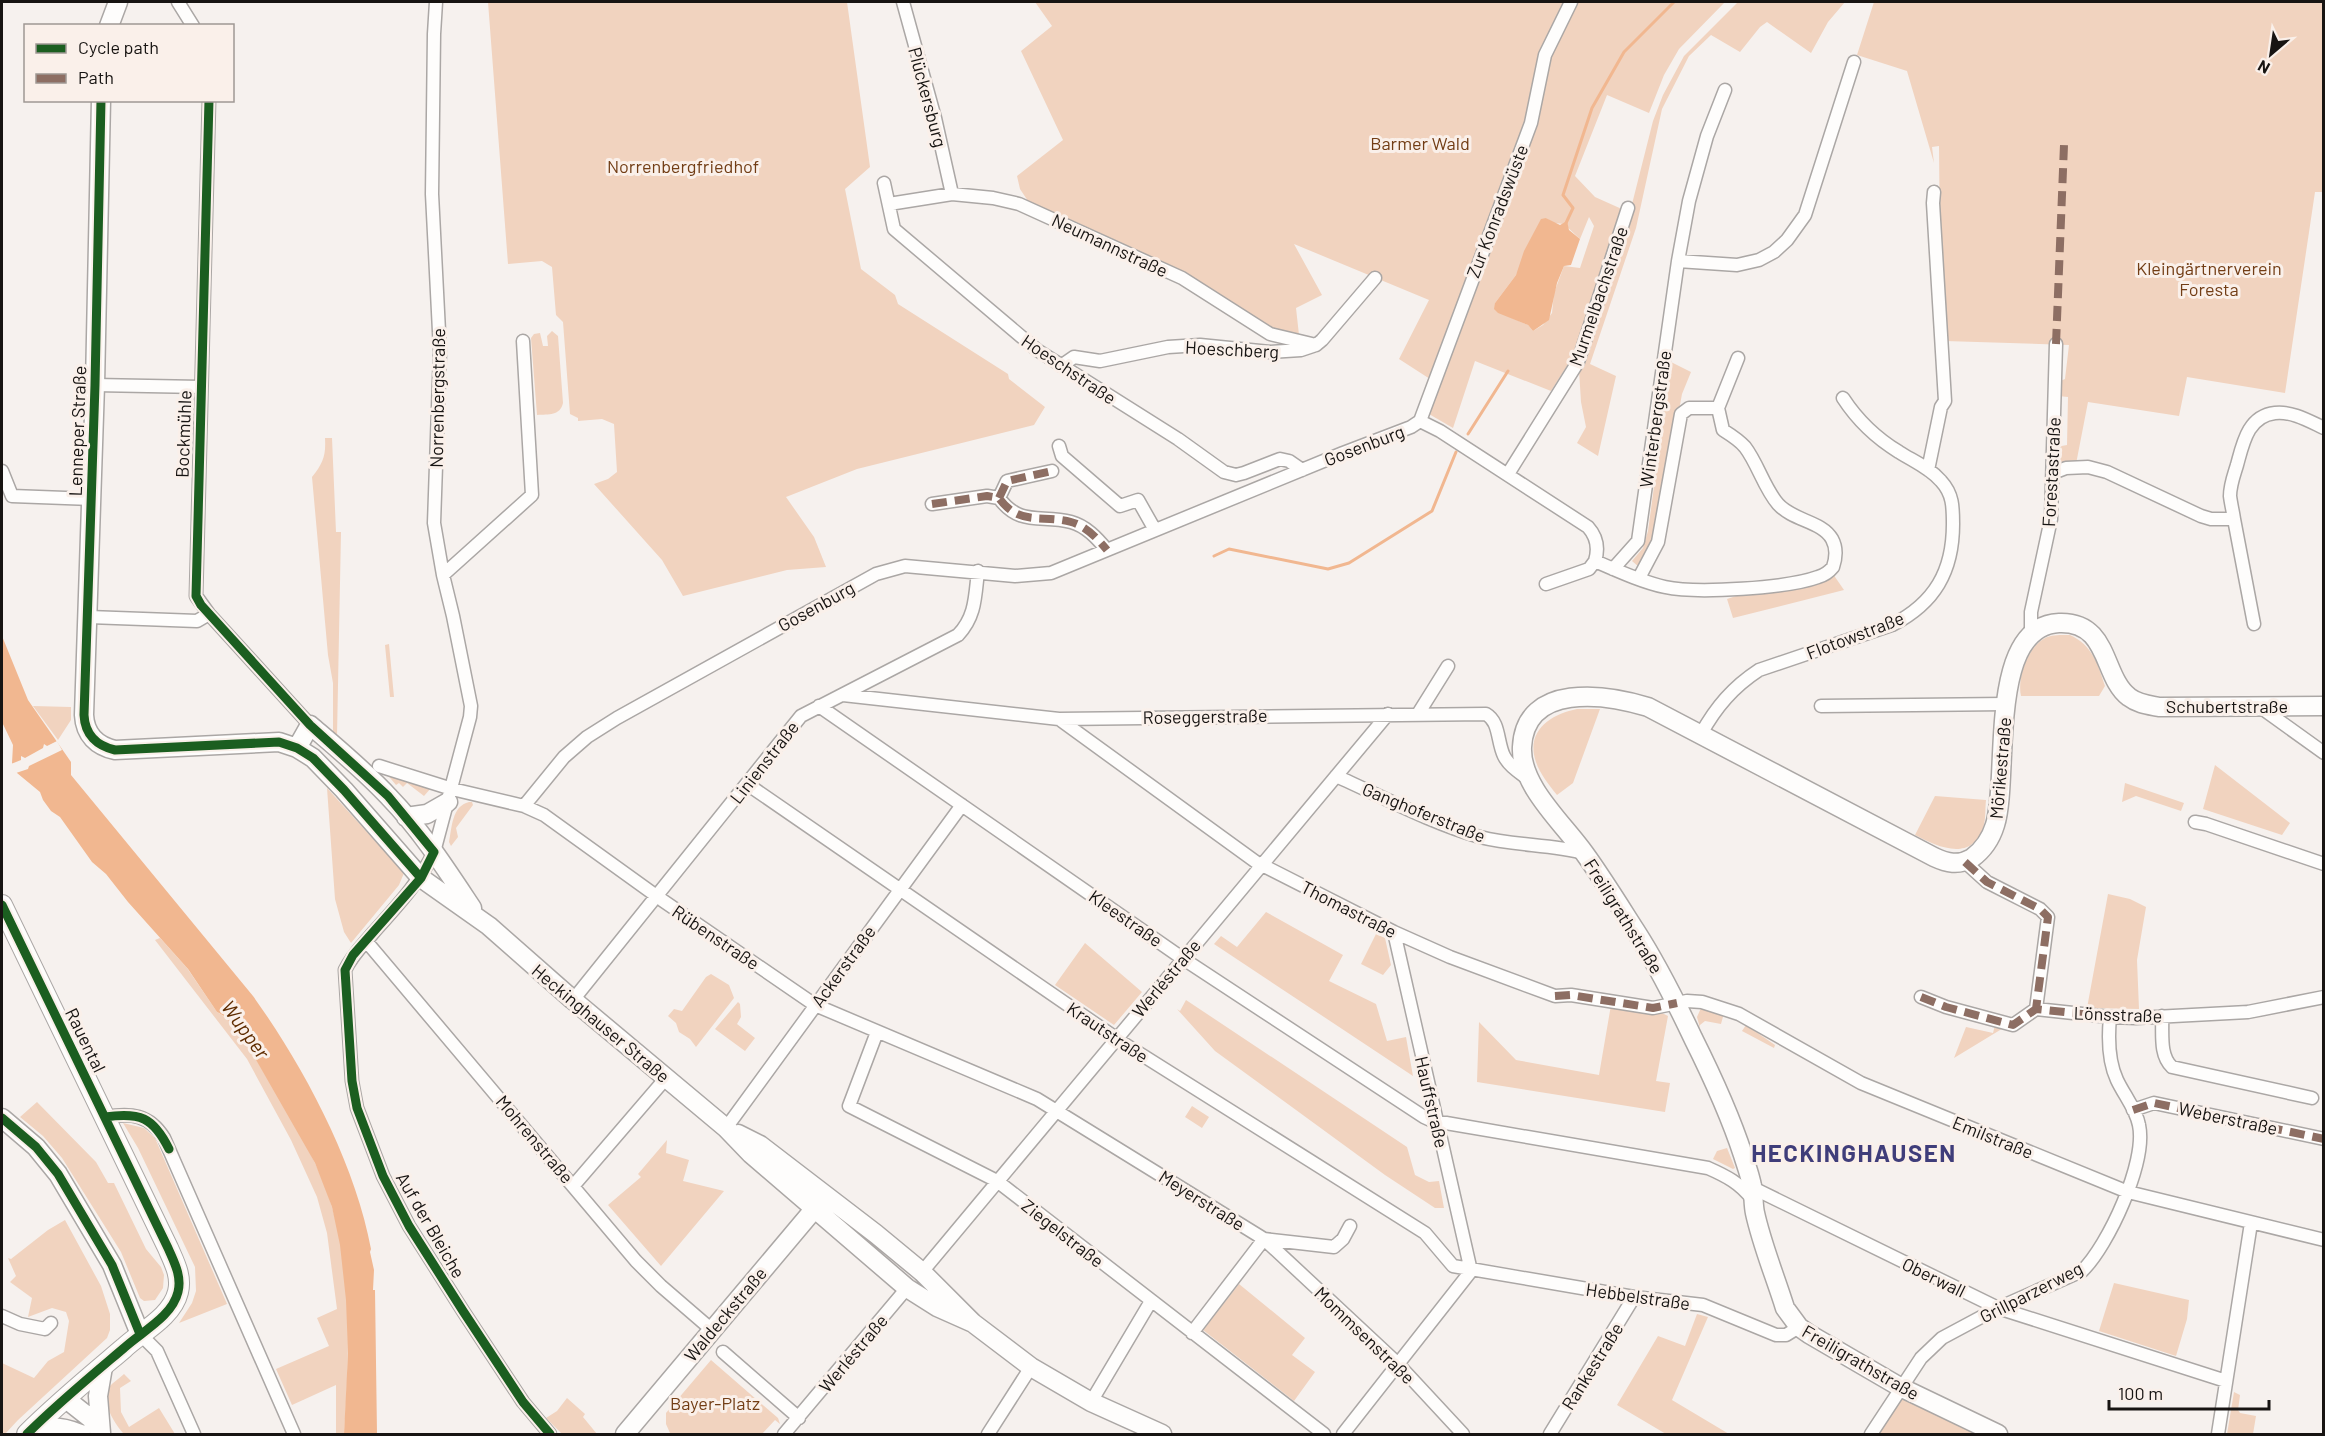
<svg xmlns="http://www.w3.org/2000/svg" width="2325" height="1436" viewBox="0 0 2325 1436" font-family="Barlow,sans-serif">
<rect width="100%" height="100%" fill="#f6f1ee"/>
<path fill="#f1d3bf" fill-rule="evenodd" d="M488 2H847L870 167 845 189 861 269 895 295 898 304 1008 374 1009 379 1045 407 1034 425 857 469 786 497 814 537 826 567 787 570 683 596 662 560 594 484 608 479 617 472 614 424 602 419 578 421V418L570 414 563 322 556 315 552 267 542 261 508 264Z
M1035 2H1725L1679 49 1664 75 1649 113 1607 95 1575 176 1595 197 1624 210 1620 216 1572 358 1551 391 1475 361 1453 428 1429 414 1451 352 1430 379 1399 359 1429 300 1294 244 1322 295 1296 308 1299 335 1273 329 1028 201 1020 189 1017 176 1063 140 1021 51 1052 26ZM1589 217 1594 226 1580 268 1564 266 1554 293 1552 313 1543 325 1533 331 1528 325 1512 318 1495 303 1516 275 1546 218 1554 223 1564 224 1580 239Z
M1738 2H1845L1828 22 1811 53 1767 22 1760 27 1740 52 1711 35 1689 56 1662 109 1636 228 1590 364 1616 376 1598 456 1577 443 1586 427 1581 402 1579 370 1629 216 1653 121 1663 95 1684 56Z
M1874 2H2323V192H2315L2285 393 2187 377 2179 416 2088 402 2076 464 2061 463 2057 458 2056 447 2067 445 2068 397 2058 396V382L2065 379 2069 345 1945 341 1940 249 1939 146 1932 147 1934 163 1907 71 1857 55Z
M552 331 558 336 563 403C560 416 549 414 537 415L531 338 534 334 540 333 543 346H548L547 336Z
M1671 362 1691 372 1682 394 1656 536 1639 567 1632 561 1643 548 1648 531Z
M325 438H332L336 532H341L337 736 333 732V683L328 655 312 477C323 463 326 456 325 438Z
M1833 574 1844 590 1733 618 1727 599 1751 591 1827 580Z
M2070 635C2092 645 2098 664 2105 686L2099 696H2021C2017 679 2027 650 2042 640 2050 634 2060 635 2070 635Z
M389 644 394 697H390L385 645Z
M33 706 71 707V720L58 740Z
M1577 709H1600L1573 783 1557 795C1549 785 1540 774 1536 762 1525 731 1551 714 1577 709Z
M2215 765 2290 823 2282 835 2203 809Z
M386 773 431 788 424 796 407 783 403 787 399 783 396 785Z
M2125 783 2184 803 2181 811 2136 796 2122 802Z
M327 788 404 873 399 885 351 943 344 932 335 899Z
M1935 796 1986 800C1985 809 1986 820 1983 828 1971 863 1936 846 1915 835Z
M469 802H472L473 805 456 828 458 837 451 846 449 842C452 827 452 806 469 802Z
M2108 894 2130 899 2146 907 2137 960 2139 1009 2087 1008Z
M1266 912 1343 955 1329 981 1376 1004 1387 1041 1406 1037 1413 1076 1214 944 1221 936 1237 947Z
M1376 934 1385 938 1391 965 1383 975 1361 964Z
M160 938 187 968 217 1012C236 1021 255 1057 266 1076 291 1117 318 1160 332 1207 353 1277 349 1362 344 1434H336V1385L292 1405 276 1369 329 1346 317 1318 337 1309 327 1233 317 1197 291 1140 247 1059 155 940Z
M1085 943 1142 992 1114 1025 1055 985Z
M711 974 729 985 734 998 696 1047 690 1039 679 1032 676 1023 668 1016 674 1009 682 1011 706 977Z
M1186 1000 1407 1147 1415 1175 1429 1182 1439 1181 1444 1208H1435L1385 1175 1215 1051 1177 1009 1180 1011Z
M738 1002 740 1004 741 1017 737 1024 755 1038 745 1051 715 1029Z
M1611 1005 1662 1013 1668 1016 1656 1081 1670 1083 1665 1112 1477 1082 1479 1022 1516 1060 1599 1075Z
M1701 1008 1724 1013 1721 1024 1705 1021 1700 1025V1028L1697 1017Z
M1746 1025 1775 1045 1774 1048 1742 1031Z
M1995 1025 2005 1027 1954 1058 1966 1027 1993 1033Z
M37 1102 96 1162 108 1183H114L146 1249 161 1267 164 1275 163 1288 155 1300 144 1301 140 1298 121 1252 62 1158 43 1136 20 1117Z
M1192 1106 1209 1117 1202 1128 1185 1117Z
M123 1123 144 1128 155 1138 227 1304 179 1323 192 1303 196 1291 195 1267 138 1148Z
M667 1140 666 1153 689 1160 683 1181 724 1191 661 1266 608 1205 641 1177 638 1174Z
M1727 1148 1735 1168 1733 1169 1713 1159 1717 1151Z
M65 1220 101 1286 110 1314V1330L107 1338 18 1420 5 1434H2V1363L34 1378 48 1361 64 1352 69 1321 66 1312 52 1308 28 1317 32 1298 10 1282 16 1276 8 1258 11 1259 48 1230Z
M2114 1283 2189 1300 2187 1319 2176 1356 2099 1331Z
M1239 1284 1305 1338 1292 1355 1315 1372 1294 1401 1203 1330Z
M1697 1314 1708 1317 1672 1400 1729 1434H1666L1617 1405 1658 1336 1685 1346Z
M711 1360 778 1418 780 1424 775 1420 762 1434 670 1433 666 1424V1413Z
M124 1374 131 1381 120 1388 121 1412 129 1427 159 1408 175 1434H124C115 1425 99 1399 109 1387 113 1382 120 1378 124 1374Z
M2234 1392 2240 1395 2238 1410 2240 1413 2256 1416 2253 1434H2227Z
M1902 1397 1979 1434H1878Z
M567 1398 585 1414 583 1417 597 1434H562L546 1418 557 1411Z"/>
<path fill="#f1b790" d="M1546 218 1560 225 1567 221 1569 230 1580 239 1571 265 1564 266 1557 283 1549 320 1533 331 1528 325 1498 313 1494 309 1495 303 1516 275 1524 251 1541 219Z
M2 636 28 700 71 762V775L253 996C304 1067 355 1163 371 1249L370 1252 374 1270 373 1290H375L377 1434H344L348 1353 346 1300 340 1245 332 1207 315 1163 243 1037C234 1029 229 1017 217 1012L188 969 128 902 106 874 92 862 60 817 51 811 43 800 40 792 17 773 12 763 13 745 2 722Z"/>
<path fill="#f6f1ee" d="M57 741 62 750 29 766 28 769 16 773 11 764 21 760V756L25 758 43 748 44 744 47 746Z"/>
<g fill="none" stroke-linecap="round" stroke-linejoin="round">
<path stroke="#f1b790" stroke-width="3" d="M1566 223 1573 208 1563 195 1592 108 1624 52 1674 2
M1468 434 1508 371
M1214 556 1229 549 1328 569 1349 563 1432 511 1456 452"/>
<g stroke="#aba7a5" stroke-width="15">
<path id="street" d="M178 2 193 26
M436 2 434 34 432 194 440 351 434 523 443 575 453 616 471 706 470 717 434 852C419 883 396 907 373 933 362 946 352 955 345 970L352 1081 357 1108 383 1176 409 1226 463 1311 523 1402 550 1434
M903 2 935 118 952 194
M209 100 196 596 209 614 310 725
M884 183 894 229 1037 350 1178 439 1224 472 1236 475 1244 473 1280 459 1289 461 1302 470
M889 204 952 194 993 198 1019 204 1182 278 1270 334 1316 345
M1678 261 1737 265 1759 260 1774 252 1787 240 1805 215 1854 62
M1061 366 1074 357 1100 361 1168 347 1200 345 1270 352 1301 350 1316 345 1322 340 1375 278
M95 385 201 387
M1718 408 1738 358
M1420 421 1531 123 1545 55 1571 2
M1420 421 1440 431 1588 527C1597 537 1599 548 1595 561
M1059 446 1062 456 1120 506 1138 500 1155 530
M1928 470 1941 407 1945 401 1933 203 1934 192
M2 471 12 496 92 499
M2053 473 2066 468 2088 467 2107 472 2201 516 2211 519H2234C2233 512 2231 504 2230 496 2230 485 2234 475 2237 465 2243 443 2248 416 2275 413 2292 411 2309 421 2324 428
M1508 474 1578 362 1628 208
M999 498 1007 481 1052 471
M932 504 987 496 999 498C1020 527 1042 514 1071 522 1086 526 1097 538 1107 550
M2234 519 2254 624
M1613 569 1638 541 1678 261 1689 201 1707 136 1725 90
M443 575 532 495 523 341
M1546 584 1589 569 1595 561C1618 571 1642 582 1665 587 1697 594 1788 588 1818 577 1825 575 1829 572 1833 567 1836 558 1837 548 1832 539 1822 521 1793 521 1778 504 1764 488 1758 464 1745 447 1739 440 1731 435 1723 430L1718 408H1689L1681 414 1658 542 1639 578
M89 617 197 621 209 614
M2031 635V612L2051 519 2056 344
M843 695 1059 719 1486 714C1500 722 1497 742 1504 756 1509 766 1519 772 1528 779
M819 706 1182 958 1424 1117 1437 1123H1446L1708 1168C1726 1176 1740 1183 1752 1199
M1821 706 2006 704
M2260 707 2324 753
M1418 714 1448 666
M1059 719 1256 862 1394 932 1450 957 1555 996 1571 995 1653 1008 1687 1001 1702 1002 1739 1014 1861 1083 2128 1192 2324 1240
M1701 734C1716 707 1733 687 1759 670L1892 625C1935 603 1953 571 1953 524 1953 507 1953 494 1941 481 1930 468 1913 461 1899 452 1876 438 1858 421 1843 398
M379 766 452 789 524 806 544 815 662 900 815 1005 1037 1099 1264 1239 1334 1247 1343 1239 1350 1226
M1336 776C1383 797 1431 823 1480 837 1515 846 1551 844 1584 853
M747 784 1123 1043 1425 1233 1453 1266 1634 1297 1703 1305 1776 1335H1786L1799 1327
M524 806 564 757 587 737 617 718 876 574 905 566 1015 576 1051 573 1343 453 1411 427 1420 421
M2195 822 2206 824 2324 864
M1965 862 1987 882 2040 909 2048 917 2036 1009
M1394 932 1471 1271
M366 941 636 1261 661 1286 712 1330
M1921 997 1946 1007 2013 1025 2036 1009 2110 1017 2136 1018 2248 1012 2324 997
M573 1000 801 716 958 635C976 616 975 596 978 571
M2162 1016C2163 1033 2159 1055 2172 1067L2312 1098
M877 1032 849 1106 997 1181 1324 1434
M2133 1110 2154 1103 2324 1139
M105 1117C131 1113 149 1114 164 1138L294 1434
M726 1128 962 805
M574 1185 666 1078
M1753 1188 1998 1308 2226 1381
M1264 1239 1398 1364 1463 1434
M922 1272 1388 714
M2 1316 20 1324 45 1329 51 1323
M1192 1333 1264 1239
M140 1334 157 1351 194 1434
M723 1352 799 1418
M1091 1402 1151 1301
M784 1434 907 1288
M988 1434 1031 1367
M1343 1434 1471 1271
M1550 1434 1634 1297
M1871 1434 1921 1358 1942 1338 1998 1308 2082 1271C2108 1246 2147 1162 2139 1125 2136 1109 2124 1095 2117 1080 2108 1061 2108 1038 2110 1017
M2218 1434 2251 1223"/>
</g>
<g stroke="#aba7a5" stroke-width="21">
<path id="secondary" d="M109 26 118 2
M101 100 95 385 84 715C85 735 97 746 115 750L279 742 297 748 313 758 344 790 421 878 489 926 573 1000 726 1128 751 1154 907 1288 937 1307 973 1323
M297 748 310 725C337 748 365 771 389 797 421 830 446 869 472 908
M406 817 427 814 448 802
M2 1118 36 1147 58 1174 112 1265 140 1334
M738 1134 760 1145 876 1234 922 1272 973 1323 1031 1367 1091 1402 1162 1434
M66 1399 90 1418 101 1432
M29 1432C46 1424 64 1427 81 1434
M101 1433 98 1396 103 1367
M625 1434 821 1201
M1998 1434 1900 1387 1809 1334 1799 1327 1785 1308C1775 1276 1762 1245 1755 1213 1753 1204 1754 1194 1752 1186 1750 1175 1746 1165 1743 1155 1730 1115 1712 1076 1693 1038 1676 1002 1657 964 1635 930 1619 905 1603 879 1585 854 1564 824 1520 786 1522 747 1525 682 1606 694 1648 707L1934 857C1947 863 1958 866 1972 858 1983 850 1991 838 1995 825 2010 779 1986 626 2059 623 2110 621 2102 677 2129 697 2138 704 2149 705 2159 707L2324 706"/>
</g>
<g stroke="#aba7a5" stroke-width="22">
<path id="primary" d="M2 905 168 1248C174 1262 182 1276 178 1292 172 1317 141 1332 124 1348 91 1376 57 1404 27 1434"/>
</g>
<use href="#street" stroke="#fefdfc" stroke-width="12"/>
<use href="#secondary" stroke="#fefdfc" stroke-width="18"/>
<use href="#primary" stroke="#fefdfc" stroke-width="20"/>
<path stroke="#8d6e63" stroke-width="8" stroke-dasharray="15 8" stroke-linecap="butt" d="M2056 344 2064 145
M999 498 1007 481 1052 471
M932 504 987 496 999 498C1020 527 1042 514 1071 522 1086 526 1097 538 1107 550
M1965 862 1987 882 2040 909 2048 917 2036 1009
M1555 996 1571 995 1653 1008 1677 1003
M1921 997 1946 1007 2013 1025 2036 1009 2110 1017
M2133 1110 2154 1103 2324 1139"/>
<g stroke="#faf0ea" stroke-width="13">
<path id="cycleway" d="M101 100 95 385 84 715C85 735 97 746 115 750L279 742 297 748 313 758 344 790 421 878
M209 100 196 596 201 605 310 725 388 796 434 852 421 878 353 955 345 970 352 1081 357 1108 383 1176 409 1226 463 1311 523 1402 550 1434
M2 905 168 1248C174 1262 182 1276 178 1292 172 1317 141 1332 124 1348 91 1376 57 1404 27 1434
M105 1117C140 1112 153 1117 169 1149
M2 1118 36 1147 58 1174 112 1265 140 1334"/>
</g>
<use href="#cycleway" stroke="#1b5e20" stroke-width="9"/>
</g>
<g text-anchor="middle" dominant-baseline="central" stroke-width="6" stroke-linejoin="round" paint-order="stroke">
<g font-size="18" fill="#171412" stroke="#faf0ea">
<text transform="translate(928 97) rotate(75)">Plückersburg</text>
<text transform="translate(1497 211) rotate(-69)">Zur Konradswüste</text>
<text transform="translate(1110 245) rotate(25)">Neumannstraße</text>
<text transform="translate(1598 296) rotate(-71)">Murmelbachstraße</text>
<text transform="translate(1232 349) rotate(3)">Hoeschberg</text>
<text transform="translate(1069 369) rotate(34)">Hoeschstraße</text>
<text transform="translate(437 398) rotate(-89)">Norrenbergstraße</text>
<text transform="translate(1655 419) rotate(-82)">Winterbergstraße</text>
<text transform="translate(77 431) rotate(-88)">Lenneper Straße</text>
<text transform="translate(183 434) rotate(-88)">Bockmühle</text>
<text transform="translate(1364 445) rotate(-21)">Gosenburg</text>
<text transform="translate(2051 472) rotate(-87)">Forestastraße</text>
<text transform="translate(816 606) rotate(-29)">Gosenburg</text>
<text transform="translate(1855 635) rotate(-21)">Flotowstraße</text>
<text x="2227" y="706">Schubertstraße</text>
<text transform="translate(1205 716) rotate(-1)">Roseggerstraße</text>
<text transform="translate(764 762) rotate(-52)">Linienstraße</text>
<text transform="translate(2000 768) rotate(-85)">Mörikestraße</text>
<text transform="translate(1424 812) rotate(22)">Ganghoferstraße</text>
<text transform="translate(1349 909) rotate(27)">Thomastraße</text>
<text transform="translate(1624 916) rotate(58)">Freiligrathstraße</text>
<text transform="translate(1126 918) rotate(35)">Kleestraße</text>
<text transform="translate(716 937) rotate(34)">Rübenstraße</text>
<text transform="translate(843 966) rotate(-54)">Ackerstraße</text>
<text transform="translate(1166 978) rotate(-50)">Werléstraße</text>
<text transform="translate(2118 1014) rotate(2)">Lönsstraße</text>
<text transform="translate(601 1023) rotate(40)">Heckinghauser Straße</text>
<text transform="translate(1108 1032) rotate(34)">Krautstraße</text>
<text transform="translate(86 1040) rotate(64)">Rauental</text>
<text transform="translate(1432 1102) rotate(77)">Hauffstraße</text>
<text transform="translate(2228 1118) rotate(12)">Weberstraße</text>
<text transform="translate(1993 1137) rotate(22)">Emilstraße</text>
<text transform="translate(535 1139) rotate(50)">Mohrenstraße</text>
<text transform="translate(1202 1200) rotate(32)">Meyerstraße</text>
<text transform="translate(431 1225) rotate(60)">Auf der Bleiche</text>
<text transform="translate(1063 1233) rotate(38)">Ziegelstraße</text>
<text transform="translate(1934 1277) rotate(26)">Oberwall</text>
<text transform="translate(2031 1292) rotate(-27)">Grillparzerweg</text>
<text transform="translate(1638 1296) rotate(8)">Hebbelstraße</text>
<text transform="translate(725 1314) rotate(-50)">Waldeckstraße</text>
<text transform="translate(1365 1335) rotate(44)">Mommsenstraße</text>
<text transform="translate(853 1353) rotate(-50)">Werléstraße</text>
<text transform="translate(1861 1362) rotate(30)">Freiligrathstraße</text>
<text transform="translate(1592 1366) rotate(-58)">Rankestraße</text>
</g>
<g font-size="18" fill="#723d15" stroke="#faf0ea">
<text x="1420" y="143">Barmer Wald</text>
<text x="683" y="166">Norrenbergfriedhof</text>
<text x="2209" y="268">Kleingärtnerverein<tspan x="2209" dy="21">Foresta</tspan></text>
<text x="715" y="1403">Bayer-Platz</text>
</g>
<g font-size="20" font-style="italic" fill="#5f2c00" stroke="#faf0ea">
<text transform="translate(246 1029) rotate(54)">Wupper</text>
</g>
<g font-size="24" font-weight="bold" letter-spacing="1.5" fill="#3f3d7a" stroke="#faf0ea">
<text x="1854" y="1152">HECKINGHAUSEN</text>
</g>
</g>
<rect width="2325" height="1436" fill="none" stroke="#171412" stroke-width="6"/>
<rect x="24" y="24" width="210" height="78" fill="#faf0ea" stroke="#9f9894" stroke-width="1.5"/>
<rect x="36" y="44" width="30" height="9" fill="#1b5e20" stroke="#9f9894" stroke-width="1.5"/>
<text x="78" y="54" font-size="18" fill="#171412">Cycle path</text>
<rect x="36" y="74" width="30" height="9" fill="#8d6e63" stroke="#9f9894" stroke-width="1.5"/>
<text x="78" y="84" font-size="18" fill="#171412">Path</text>
<g transform="translate(2271 54) rotate(209)" stroke="#faf0ea" stroke-width="4.5" paint-order="stroke">
<path d="M0-4.5L10 22L0 15L-10 22Z" fill="#171412"/>
<text y="-9" font-size="16" font-weight="bold" text-anchor="middle" fill="#171412">N</text>
</g>
<path d="M2109 1400v9h160v-9" fill="none" stroke="#171412" stroke-width="3"/>
<text x="2118" y="1400" font-size="18" fill="#171412" stroke="#faf0ea" stroke-width="4.5" paint-order="stroke">100 m</text>
</svg>
